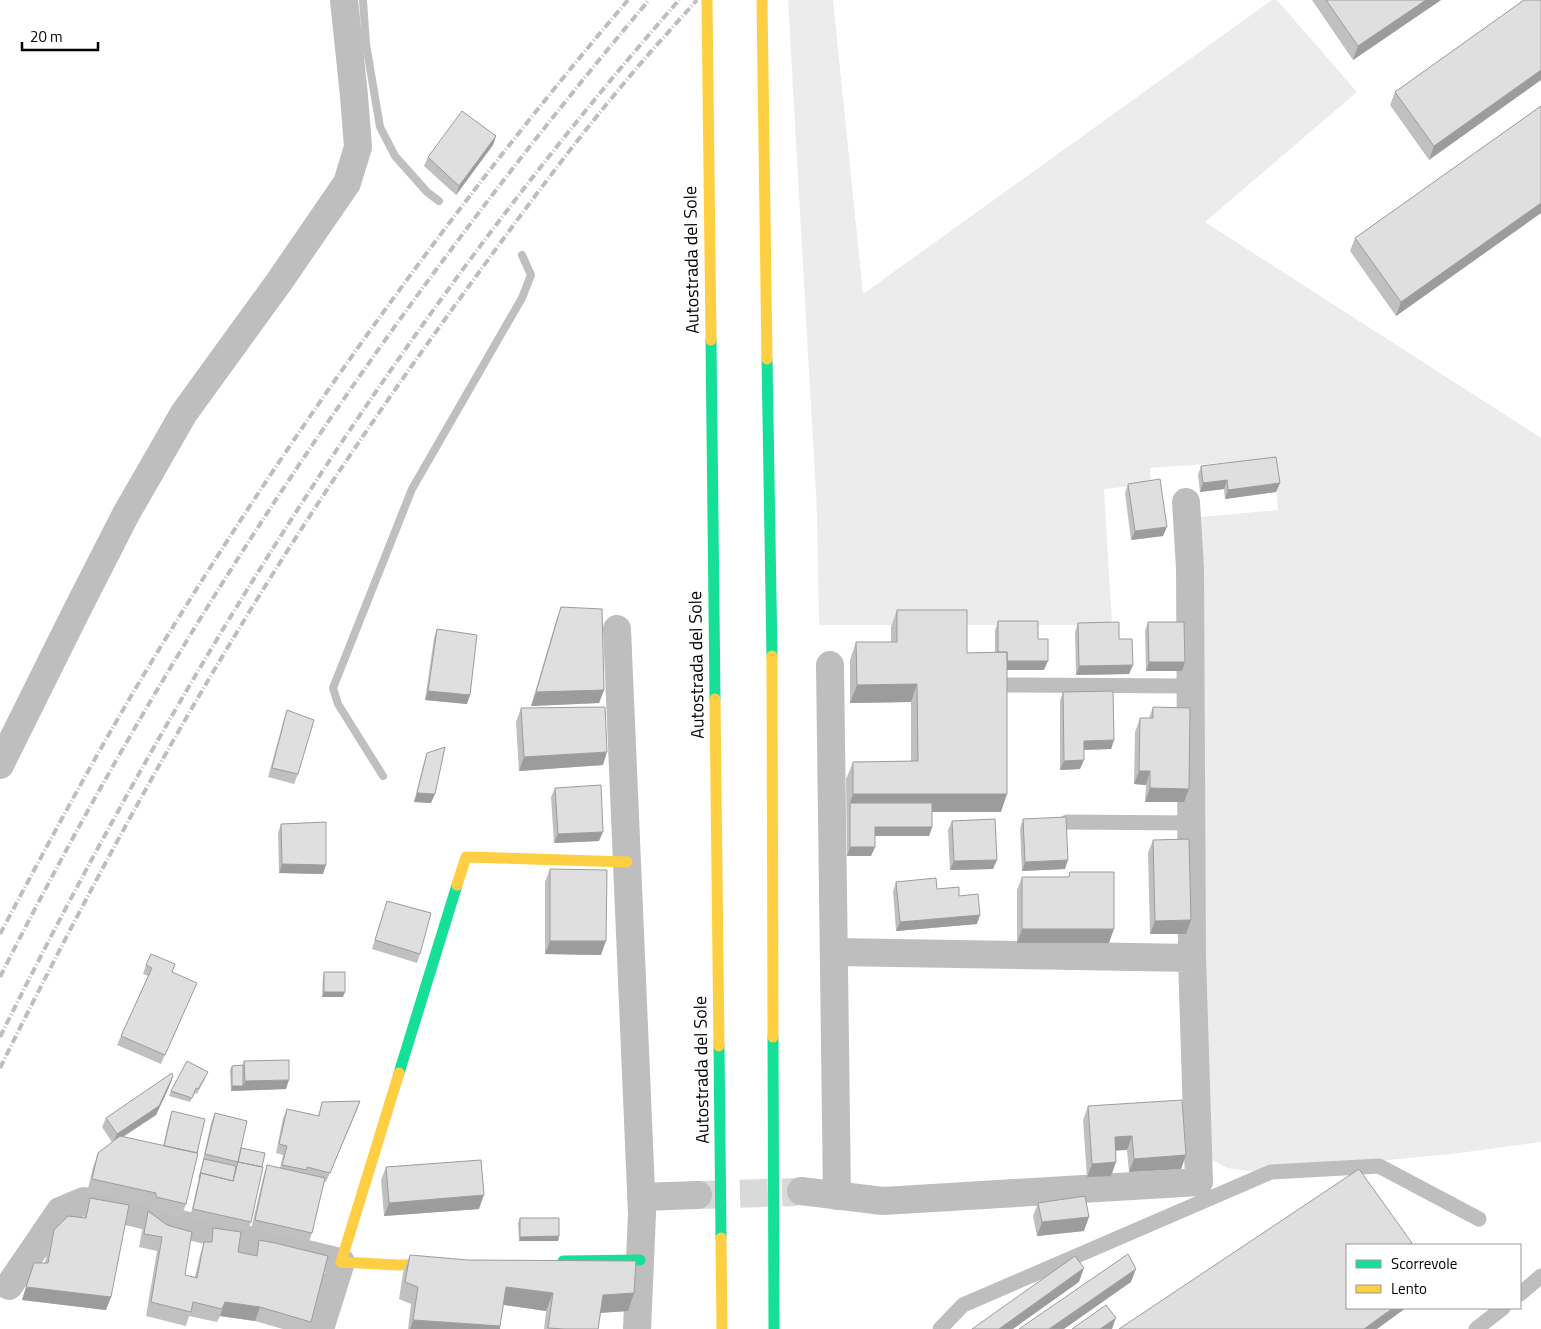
<svg xmlns="http://www.w3.org/2000/svg" width="1541" height="1329" viewBox="0 0 1541 1329" font-family="'Titillium Web',sans-serif">
<rect width="100%" height="100%" fill="#fff"/>
<path fill="#ececec" d="M788 0H833L863 294 1272 0H1277L1357 92 1205 222 1541 438V1142L1452 1154 1255 1172 1227 1168 1212 1160 1202 938 1201 517 1278 510 1274 459 1150 468 1151 484 1104 489 1112 625H819L817 512Z"/>
<g fill="none" stroke-linecap="round" stroke-linejoin="round">
<path stroke="#bfbfbf" stroke-width="8" d="M363 0 366 44 380 127 395 156 427 192 439 201
M383 776 338 704 333 688 412 489 522 298 531 275 522 255"/>
<path stroke="#d9d9d9" stroke-width="28" stroke-dasharray="28 14" stroke-linecap="butt" d="M698 1195 797 1192"/>
<path stroke="#bebebe" stroke-width="15" d="M1004 685 1191 686
M1067 822 1191 823
M1520 1294 1541 1276
M940 1329 963 1305 1271 1172 1379 1166 1479 1219
M1476 1329 1503 1308"/>
<path stroke="#bebebe" stroke-width="28" d="M617 629 642 1214 637 1329
M830 665 837 1196
M0 765 76 612 126 514 184 413 279 282 347 183 358 147 354 96 344 0
M834 952 1192 958 1190 568 1186 502
M801 1191 883 1201 1199 1182 1192 958
M641 1197 698 1195
M9 1286 60 1211 84 1201 341 1262 320 1329"/>
<path stroke="#16e098" stroke-width="11" d="M711 340 715 699
M767 359 772 656
M773 1037 774 1329
M719 1046 721 1238
M399 1073 457 885
M563 1261 640 1260"/>
<path stroke="#ffcf43" stroke-width="11" d="M707 0 711 340
M762 0 767 359
M772 656 773 1037
M715 699 719 1046
M457 885 466 857 627 862
M399 1073 341 1262 398 1265 443 1264
M721 1238 722 1329"/>
<path stroke="#bebebe" stroke-width="4" stroke-dasharray="8 2.5 1 2.5" stroke-linecap="butt" d="M0 934C49 842 98 750 152 661 293 429 452 207 628 0
M0 977C176 627 397 299 649 0
M0 1037C184 666 406 312 679 0
M0 1068C95 876 198 687 315 508 362 436 411 366 461 297 514 224 567 151 625 82 648 54 673 27 697 0"/>
</g>
<path fill="#c0c0c0" d="M1312 0H1441L1353 60Z
M1524 0 1429 160 1390 105 1395 92Z
M1541 106V213L1396 316 1350 251 1355 238Z
M496 136 493 145 456 195 424 166 428 157Z
M1201 466 1280 483 1276 492 1225 499 1224 489 1200 492 1198 475Z
M1128 484 1163 536 1131 540 1125 493Z
M561 607 604 690 599 703 531 706 556 621Z
M897 610 967 653 995 652V630L998 621 1038 639 1044 670H1007L1001 812H932V827L929 836H875V847L871 856H847L846 779 853 762 911 761V702L850 703V660L856 642H891V627Z
M1148 622 1185 662 1182 671H1146L1145 631Z
M1078 623 1119 639 1133 665 1129 674 1076 675 1075 632Z
M437 629 467 704 425 700 434 638Z
M1063 692 1114 740 1111 749 1084 750 1080 769 1060 770V701Z
M1153 707 1189 789 1184 802H1145L1146 785 1134 784 1135 732 1140 718H1149Z
M521 708 603 765 519 771 516 722Z
M287 710 298 774 294 784 268 777 284 719Z
M427 753 431 803 414 802 424 762Z
M555 788 599 841 554 843 551 797Z
M1023 819 1065 869 1022 871 1020 828Z
M952 821 993 869 950 870 948 830Z
M281 824 323 874 279 873 278 833Z
M1153 840 1191 920 1186 934H1150L1148 853Z
M550 869 601 955 545 954V882Z
M1070 872 1109 943H1017V890L1022 877H1068Z
M896 882 937 889 959 896 977 924 896 931 893 891Z
M387 901 420 954 417 963 372 949Z
M175 964 172 973 193 992 161 1064 117 1045 121 1036 148 976 143 974 146 965Z
M324 972 343 997H322L323 976Z
M244 1061 286 1089 231 1091 230 1070 232 1066 243 1065Z
M206 1077 197 1094 195 1093 190 1102 169 1096 171 1091Z
M170 1085 156 1115 123 1137 163 1146 169 1120 172 1111 186 1204 181 1217 151 1211V1207L87 1193 93 1167 98 1153 112 1142 102 1127 106 1118Z
M360 1101 326 1182 324 1181 312 1233 309 1242 251 1229 264 1174 267 1165 280 1168 283 1155 276 1153 283 1118 287 1109 318 1116 322 1102Z
M1088 1106 1186 1155 1181 1169 1129 1172 1127 1150H1116V1162L1111 1176 1087 1177 1083 1120Z
M215 1113 241 1148 251 1222 247 1231 190 1218 211 1123Z
M386 1167 479 1209 384 1216 381 1180Z
M90 1198 111 1297 106 1310 22 1300 34 1263H45L49 1243 54 1230 84 1218Z
M1038 1203 1084 1231 1037 1236 1033 1216Z
M148 1211 185 1275 195 1277 200 1255 204 1242H208L213 1228 238 1252 254 1256 259 1240 311 1322 309 1329H283L255 1321 220 1316 217 1322 189 1316 186 1326 146 1316 157 1251 139 1247 143 1225Z
M520 1218 559 1236 558 1241H519L518 1223Z
M410 1255 628 1311 601 1313 598 1329H544L546 1311 503 1305 500 1329H408L411 1304 399 1299 403 1273Z"/>
<path fill="#9c9c9c" d="M1426 0H1441L1353 60 1358 46Z
M1541 70V80L1429 160 1434 146Z
M496 136 493 145 456 195 459 186Z
M1541 203V213L1396 316 1401 302Z
M1227 480 1224 489 1200 492 1203 483Z
M1280 483 1276 492 1225 499 1228 490Z
M1167 527 1163 536 1131 540 1135 531Z
M998 661H1048L1044 670H995Z
M1149 662H1185L1182 671H1146Z
M1133 665 1129 674 1076 675 1079 666Z
M917 684 911 702 850 703 857 685Z
M604 690 599 703 531 706 536 692Z
M428 691 470 695 467 704 425 700Z
M1114 740 1111 749 1080 750 1084 741Z
M607 752 603 765 519 771 524 757Z
M1084 760 1080 769 1060 770 1064 761Z
M1139 771H1150L1146 785 1134 784Z
M1150 788 1189 789 1184 802H1145Z
M417 793 435 794 431 803 414 802Z
M853 794H1007L1001 812H850V803Z
M875 827H932L929 836H871Z
M603 832 599 841 554 843 558 834Z
M850 847H875L871 856H847Z
M997 860 993 869 950 870 954 861Z
M1068 860 1065 869 1022 871 1025 862Z
M282 864 326 865 323 874 279 873Z
M980 915 977 924 896 931 900 922Z
M1191 920 1186 934H1150L1155 921Z
M1022 929H1114L1109 943H1017Z
M550 941H606L601 955 545 954Z
M324 992H345L343 997H322Z
M173 1076 170 1085 156 1115 113 1143 117 1134Z
M289 1080 286 1089 231 1091 232 1086H243L245 1081Z
M360 1101 357 1110 326 1182 330 1173Z
M1132 1136 1127 1150 1110 1151 1115 1137Z
M1186 1155 1181 1169 1129 1172 1134 1159Z
M1116 1162 1111 1176 1087 1177 1092 1164Z
M484 1195 479 1209 384 1216 389 1203Z
M1089 1217 1084 1231 1037 1236 1042 1222Z
M559 1236 558 1241H519L520 1237Z
M1084 1268 1079 1282 1013 1329H999Z
M1136 1269 1131 1282 1064 1329H1049Z
M26 1287 111 1297 106 1310 22 1300Z
M506 1287 553 1293 546 1311 499 1304Z
M634 1293 628 1311 597 1313 603 1295Z
M225 1302 260 1307 255 1321 220 1316Z
M1393 1308H1406L1377 1329H1364Z
M1116 1318 1112 1329H1100Z
M413 1320 500 1326V1329H410Z"/>
<path fill="#dfdfdf" stroke="#9c9c9c" d="M1326 0H1426L1358 46Z
M1524 0H1541V70L1434 146 1395 92Z
M1541 106V203L1401 302 1355 238Z
M462 111 496 136 459 186 428 157Z
M1276 457 1280 483 1228 490 1227 480 1203 483 1201 466Z
M1160 479 1167 527 1135 531 1128 484Z
M561 607 602 609 604 690 536 692Z
M897 610H967V653L1007 652V794H853V762L918 761 917 684 857 685 856 642H897Z
M998 621H1038V639H1048V661H1007V652H998Z
M1119 622V639H1132L1133 665 1079 666 1078 623Z
M1148 622H1184L1185 662H1149Z
M437 629 477 635 470 695 428 691Z
M1113 691 1114 740 1084 741V760L1064 761 1063 692Z
M605 707 607 752 524 757 521 708Z
M1153 707 1190 708 1189 789 1150 788V771H1139L1140 718H1153Z
M287 710 314 720 298 774 272 768Z
M445 747 435 794 417 793 427 753Z
M601 785 603 832 558 834 555 788Z
M850 803H932V827H875V847H850Z
M1066 817 1068 860 1025 862 1023 819Z
M995 819 997 860 954 861 952 821Z
M326 822V865L282 864 281 824Z
M1189 839 1191 920 1155 921 1153 840Z
M550 869 607 870 606 941H550Z
M1070 872H1114V929H1022V877H1069Z
M936 878 937 889 959 887V896L978 894 980 915 900 922 896 882Z
M387 901 431 913 420 954 375 940Z
M151 954 175 964 172 972 197 983 165 1055 121 1036 152 968 146 965Z
M324 972H345V992H324Z
M289 1060V1080L245 1081 244 1061Z
M187 1061 208 1072 198 1089 196 1088 192 1098 171 1091Z
M243 1065V1086H232V1066Z
M172 1073 173 1076 159 1106 117 1134 106 1118Z
M1182 1100 1186 1155 1134 1159 1132 1136 1115 1137 1116 1162 1092 1164 1088 1106Z
M360 1101 330 1173 307 1167V1170L282 1165 287 1146 279 1144 287 1109 319 1116 322 1102Z
M172 1111 205 1119 197 1153 164 1146Z
M215 1113 247 1121 238 1162 263 1167 251 1222 193 1209 201 1173 233 1181 238 1162 205 1154Z
M120 1136 198 1153 186 1204 156 1197V1193L92 1179 98 1153Z
M241 1148 265 1153 262 1167 238 1162Z
M204 1159 236 1166 233 1181 201 1173 199 1178Z
M481 1160 484 1195 389 1203 386 1167Z
M267 1165 325 1178 312 1233 255 1220Z
M1359 1169 1412 1243 1408 1245H1347V1308H1393L1364 1329H1119Z
M1085 1196 1089 1217 1042 1222 1038 1203Z
M90 1198 129 1205 111 1297 26 1287 34 1263H48L54 1230 68 1216 86 1218Z
M148 1211 167 1225 192 1232 185 1275 197 1278 204 1242H212L213 1228 241 1232 238 1252 257 1256 259 1240 275 1243 328 1256 311 1322 260 1307 225 1302 222 1309 193 1302 191 1312 151 1302 162 1237 144 1234Z
M520 1218H559V1236L520 1237Z
M1128 1254 1136 1269 1049 1329H1019Z
M410 1255 468 1260 636 1261 634 1293 603 1295 598 1329H564L548 1328 553 1293 506 1287 500 1326 413 1320 418 1287 405 1282Z
M1075 1256 1084 1268 999 1329H972Z
M1106 1305 1116 1318 1100 1329H1072Z"/>
<g text-anchor="middle" dominant-baseline="central" stroke-width="4" stroke-linejoin="round" paint-order="stroke">
<g font-size="18" fill="#000" stroke="#fff">
<text transform="translate(691 260) rotate(-91)">Autostrada del Sole</text>
<text transform="translate(696 665) rotate(-91)">Autostrada del Sole</text>
<text transform="translate(701 1070) rotate(-91)">Autostrada del Sole</text>
</g>
</g>
<rect x="1346" y="1244" width="175" height="65" fill="#ffffff" stroke="#999999"/>
<rect x="1356" y="1260" width="25" height="8" fill="#16e098" stroke="#999999"/>
<text x="1391" y="1269" font-size="15" fill="#000000">Scorrevole</text>
<rect x="1356" y="1285" width="25" height="8" fill="#ffcf43" stroke="#999999"/>
<text x="1391" y="1294" font-size="15" fill="#000000">Lento</text>
<path d="M22 42v8h76v-8" fill="none" stroke="#000000" stroke-width="2.5"/>
<text x="30" y="42" font-size="15" fill="#000000" stroke="#ffffff" stroke-width="4" paint-order="stroke">20 m</text>
</svg>
